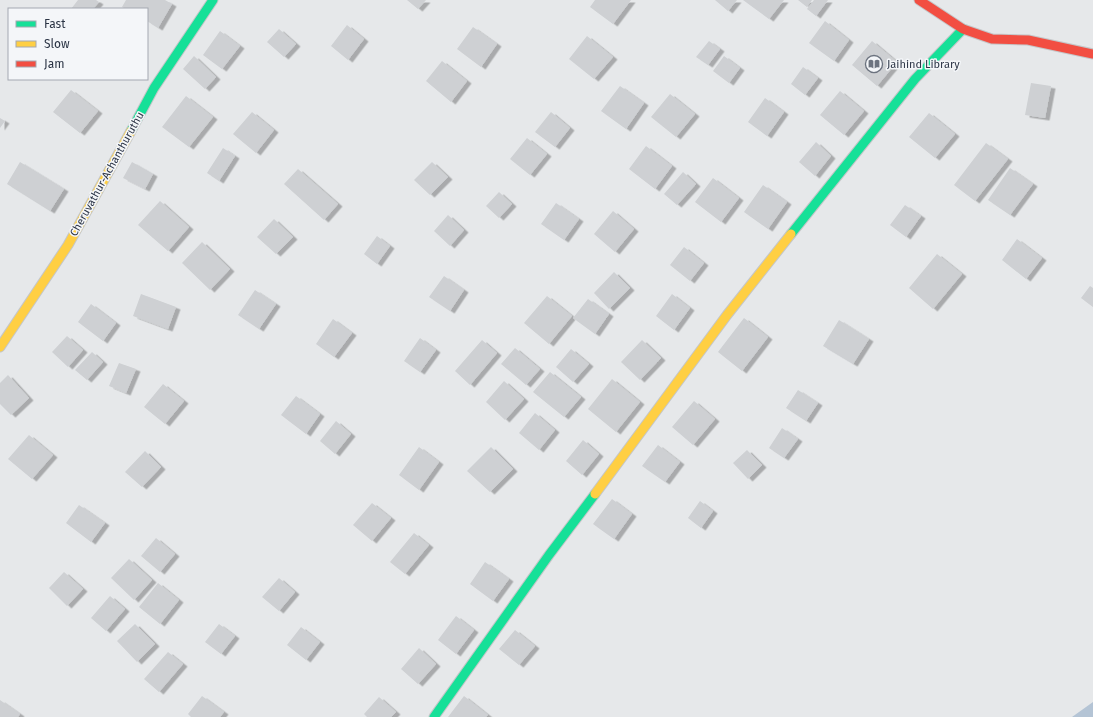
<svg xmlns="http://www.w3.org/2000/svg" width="1093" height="717" viewBox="0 0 1093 717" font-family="'Fira Sans',sans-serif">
<defs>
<filter id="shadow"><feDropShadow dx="4.5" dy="2.5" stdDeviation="0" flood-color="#0004"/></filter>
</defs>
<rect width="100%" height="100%" fill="#e6e8ea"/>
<path fill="#b4c4d5" d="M1093 702V717H1072Z"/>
<path fill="#ced0d3" filter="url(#shadow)" d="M78 0H96L99 2 93 9H71Z
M126 0H165L172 4 158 28 147 21V9H126L122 7Z
M407 0H426L418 9Z
M595 0H631L613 24 590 7Z
M715 0H737L728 11Z
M743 0H784L769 19Z
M798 0H812L807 7Z
M814 0H828L816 16 807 9Z
M825 21 849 40 834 61 809 43Z
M347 25 364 39 348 60 331 46Z
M473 27 497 44 481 67 457 49Z
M279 29 296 44 284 57 267 42Z
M220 31 240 46 222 69 203 55Z
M587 36 613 57 594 79 569 59Z
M709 41 720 49 708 65 696 57Z
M872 41 897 62 877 86 852 65Z
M194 56 216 77 205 89 183 69Z
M724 56 740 68 729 83 713 71Z
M442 61 467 81 451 102 426 81Z
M803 67 818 78 805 95 791 84Z
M1031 83 1051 86 1045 118 1025 115Z
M620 86 644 103 626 129 601 111Z
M71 90 98 111 80 133 53 112Z
M840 91 864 111 844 135 820 115Z
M670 94 695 114 676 137 651 117Z
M186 96 213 117 189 147 162 127Z
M765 98 784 112 767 136 748 122Z
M252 112 274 130 256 153 233 134Z
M551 112 570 128 555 147 535 132Z
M929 113 955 134 935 158 909 137Z
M0 118 5 121 0 128Z
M527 138 547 154 530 175 510 159Z
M816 142 831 156 815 176 799 162Z
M986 143 1008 159 975 201 954 185Z
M646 146 672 166 655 189 629 169Z
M223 148 235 156 219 181 207 173Z
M20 162 64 189 50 211 7 184Z
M132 162 153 174 145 189 123 178Z
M432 162 448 177 430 195 414 180Z
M1010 168 1033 184 1010 215 988 200Z
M298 169 338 204 324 220 284 184Z
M683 172 696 184 677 205 664 194Z
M713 178 739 198 721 222 695 202Z
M763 185 787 202 768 229 744 212Z
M499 192 512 204 499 218 486 206Z
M160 201 189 227 168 251 138 225Z
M556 203 579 219 564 240 541 224Z
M905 205 921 216 906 237 890 225Z
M613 211 634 229 615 252 594 234Z
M448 215 464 230 450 246 434 231Z
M274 219 293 237 276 254 257 237Z
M377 236 390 246 377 264 364 254Z
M1017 239 1042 258 1026 279 1002 260Z
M202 242 230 269 210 290 182 263Z
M684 247 704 263 690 281 670 265Z
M937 254 962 274 933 309 909 288Z
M614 272 630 288 609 309 594 293Z
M444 276 464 290 450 311 429 297Z
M1090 286 1093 288V307L1081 298Z
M255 290 276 304 259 329 238 315Z
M141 294 176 307 168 329 133 316Z
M672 294 690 308 674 330 656 316Z
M547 296 572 316 549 344 524 323Z
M588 299 609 314 595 334 573 318Z
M91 304 116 323 103 341 78 322Z
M744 318 768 337 742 371 718 352Z
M333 319 352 333 334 357 316 344Z
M839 320 869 339 853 364 823 346Z
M67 336 83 350 68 367 52 352Z
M420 338 436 350 420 372 404 361Z
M482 340 497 353 470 385 455 371Z
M642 340 661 358 640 380 621 362Z
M515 348 540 369 526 385 501 364Z
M571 349 589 364 573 382 556 367Z
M92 352 103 362 87 380 75 370Z
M119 363 136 369 126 393 109 386Z
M550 372 581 397 564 417 533 392Z
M8 375 29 398 11 415 0 404V383Z
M612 379 640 402 616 432 588 409Z
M504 381 524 399 505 420 486 402Z
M163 384 184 401 165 424 144 407Z
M798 390 818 403 806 421 786 408Z
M296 396 320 414 306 434 281 415Z
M694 401 715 419 693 445 672 427Z
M535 413 555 430 539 450 519 433Z
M336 421 351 434 335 454 320 441Z
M782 428 798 439 784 458 769 448Z
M29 435 53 455 32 479 8 459Z
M583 440 599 454 582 475 566 461Z
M658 445 680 462 665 482 642 466Z
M419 447 439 462 419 490 399 475Z
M491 447 513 469 490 492 467 471Z
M747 450 762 465 748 479 733 463Z
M145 451 161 467 142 487 125 472Z
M612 499 632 514 614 539 593 524Z
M700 501 713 511 701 528 688 518Z
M372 503 391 518 372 541 353 525Z
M79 505 105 523 91 542 66 523Z
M414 533 429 545 405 574 390 562Z
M156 538 175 554 160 572 141 556Z
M129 559 152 580 134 600 111 578Z
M485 562 509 579 493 601 470 584Z
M64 572 83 589 67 606 49 588Z
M279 578 295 592 279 611 262 597Z
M158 583 179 600 160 624 139 607Z
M110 596 125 609 106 631 91 618Z
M456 616 474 630 456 654 438 640Z
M135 624 155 644 137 662 117 641Z
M219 624 235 636 221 654 205 642Z
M301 627 320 642 306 660 287 645Z
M515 630 535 646 519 665 499 649Z
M419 648 436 664 418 684 401 669Z
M168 652 183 664 159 692 144 679Z
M202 696 224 712 220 717H191L188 714Z
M464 696 488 715 486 717H448Z
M379 697 396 712 391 717H367L364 714Z
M0 700 20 714 18 717H0Z"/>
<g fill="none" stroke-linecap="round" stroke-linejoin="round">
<g stroke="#c4c6c8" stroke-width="11">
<path id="fast" d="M131 131 154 88 213 0
M791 234 915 79 963 29
M434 717 549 555 595 494"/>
</g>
<g stroke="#c4c6c8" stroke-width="11">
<path id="slow" d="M0 347 68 245 131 131
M595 494 727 315 791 234"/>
</g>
<g stroke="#c4c6c8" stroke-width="11">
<path id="jam" d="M919 0 963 29 992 39 1028 40 1093 54"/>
</g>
<use href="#fast" stroke="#16e098" stroke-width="9"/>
<use href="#slow" stroke="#ffcf43" stroke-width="9"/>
<use href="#jam" stroke="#f24e42" stroke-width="9"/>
</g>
<defs>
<g id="library-ring" transform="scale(0.9)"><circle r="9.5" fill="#f4f6f9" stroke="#6c737f" stroke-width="1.5"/><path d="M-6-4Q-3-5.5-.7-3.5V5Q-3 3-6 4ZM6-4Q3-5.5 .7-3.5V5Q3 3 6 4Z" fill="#6c737f"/></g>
</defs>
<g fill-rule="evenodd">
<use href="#library-ring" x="874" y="64"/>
</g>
<g text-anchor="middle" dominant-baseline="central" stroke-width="3" stroke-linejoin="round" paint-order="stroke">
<g font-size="11" fill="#2b3445" stroke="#f4f6f9" text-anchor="start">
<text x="887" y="64">Jaihind Library</text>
</g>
<g font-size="11" fill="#2b3445" stroke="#f4f6f9">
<text transform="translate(107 174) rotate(-61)">Cheruvathur-Achanthuruthu</text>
</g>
</g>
<rect x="8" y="8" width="140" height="72" fill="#f4f6f9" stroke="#a4a8b1"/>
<rect x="16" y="21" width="20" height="6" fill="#16e098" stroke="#a4a8b1"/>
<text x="44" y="28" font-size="12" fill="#2b3445">Fast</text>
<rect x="16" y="41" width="20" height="6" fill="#ffcf43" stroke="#a4a8b1"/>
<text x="44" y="48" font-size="12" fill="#2b3445">Slow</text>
<rect x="16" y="61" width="20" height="6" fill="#f24e42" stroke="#a4a8b1"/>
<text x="44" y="68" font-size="12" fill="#2b3445">Jam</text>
</svg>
